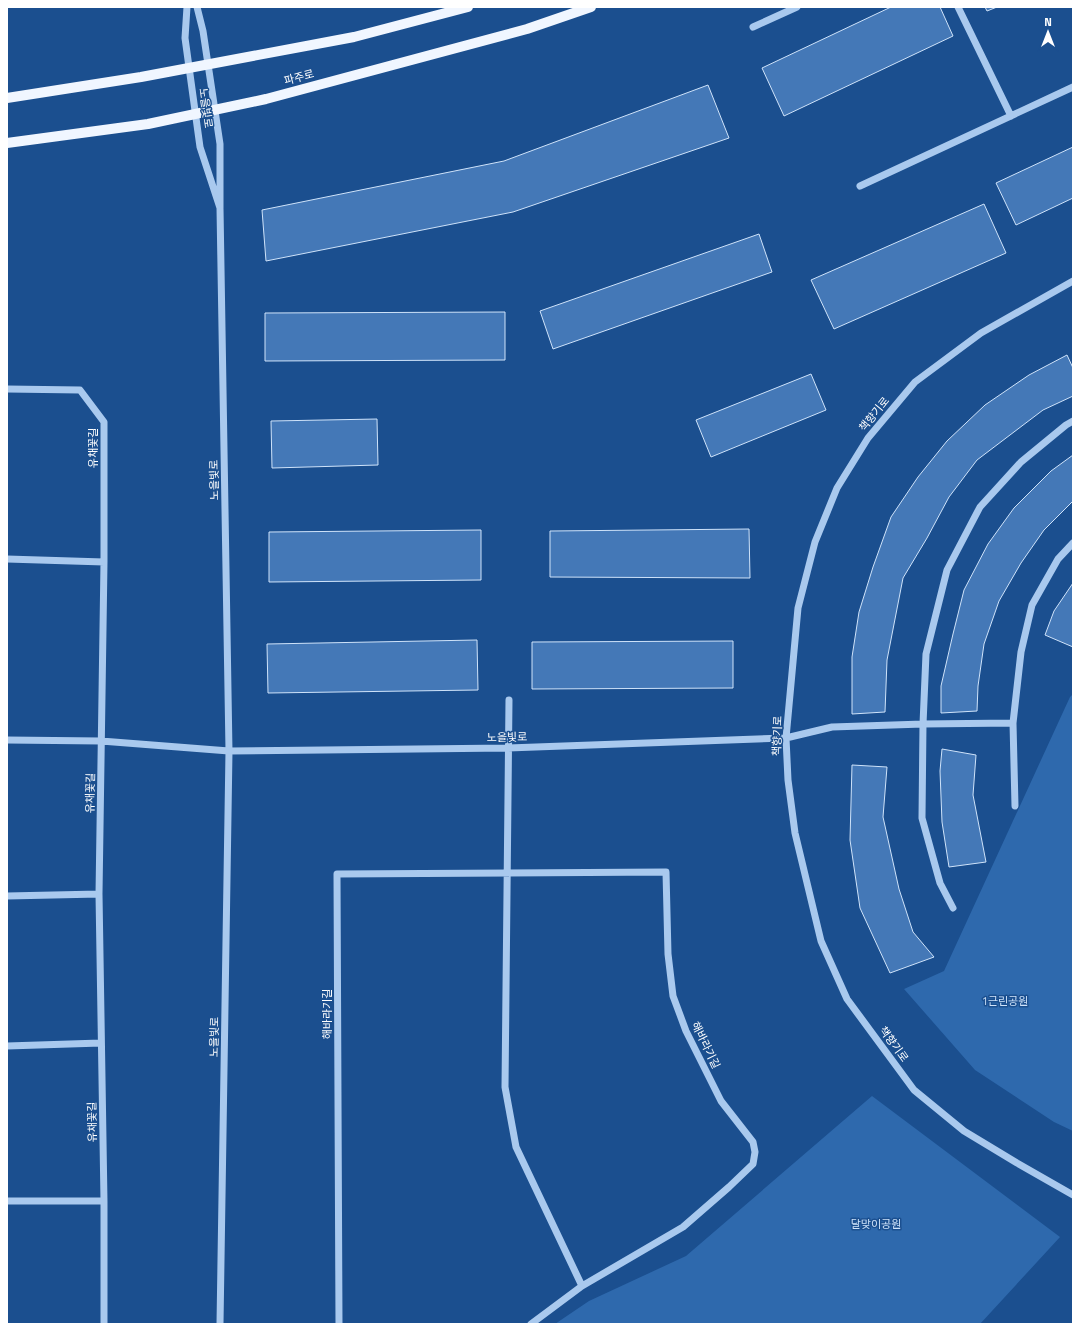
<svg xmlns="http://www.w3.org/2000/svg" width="1080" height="1331" viewBox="0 0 1080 1331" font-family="'Titillium Web','Noto Sans KR',sans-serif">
<rect width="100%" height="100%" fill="#1b4f8f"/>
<path fill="#2e69ad" d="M1073 694V1131L1054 1122 975 1070 904 989 944 971 1070 697Z
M872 1096 1060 1237 980 1324H555L589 1301 686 1256Z"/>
<path fill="#4478b7" stroke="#cfe3fa" d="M891 7H940L953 36 784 116 762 68Z
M985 7H997L987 11Z
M708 85 729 138 513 212 266 261 262 210 504 161Z
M1073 147V198L1016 225 996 183Z
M984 204 1006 253 834 329 811 280Z
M759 234 772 272 553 349 540 311Z
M505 312V360L265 361V313Z
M1067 355 1073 368V396L1043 410 977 460 949 497 927 538 903 578 887 660 885 712 852 714V657L859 612 873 567 891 517 918 477 947 441 985 405 1029 375Z
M811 374 826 410 711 457 696 420Z
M377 419 378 465 272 468 271 421Z
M1073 455V501L1044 530 1021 563 999 601 984 644 978 686 977 711 941 713V686L953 634 964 590 988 544 1014 508 1051 471Z
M749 529 750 578 550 577V531Z
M481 530V580L269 582V532Z
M1073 583V647L1045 635 1054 611Z
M477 640 478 690 268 693 267 644Z
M733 641V688L532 689V642Z
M942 749 976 755 973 795 986 862 949 867 942 822 940 771Z
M852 765 887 767 883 817 899 889 913 932 934 957 890 973 860 908 850 840Z"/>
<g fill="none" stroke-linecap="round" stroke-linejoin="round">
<path stroke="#a9c9ee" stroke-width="7" d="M187 7 185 38 200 147 220 208V144L203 31 197 7
M958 7 1011 116
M753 27 797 7
M860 186 1073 87
M1073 281 981 333 915 382 868 438 837 488 815 542 798 608 786 738 788 780 795 833 821 941 847 999 914 1090 964 1131 1017 1163 1073 1195
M7 389 80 390 104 422V562L99 894 104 1201V1324
M7 559 104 562
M509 700 505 1087 516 1147 582 1286
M7 740 101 741 229 751 508 748 786 738 832 727 923 724 1013 723
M1015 806 1013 723 1021 652 1032 605 1058 559 1073 543
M7 896 99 894
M953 908 940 883 922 818 923 724 926 654 947 570 980 507 1021 462 1066 425 1073 421
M7 1046 101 1043
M7 1201H104
M220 1324 229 751 220 208
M339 1324 337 874 666 872 668 954 673 996 686 1031 721 1101 753 1142 755 1152 753 1164 729 1187 683 1227 582 1286 531 1324"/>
<path stroke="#f0f6ff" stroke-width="10" d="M7 98 141 77 354 37 468 7
M7 143 148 124 266 99 527 29 591 7"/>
</g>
<g text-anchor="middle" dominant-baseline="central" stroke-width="3" stroke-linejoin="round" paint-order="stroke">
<g font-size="11" fill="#fff" stroke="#1b4f8f">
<text transform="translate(299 77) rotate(-15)">파주로</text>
<text transform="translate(206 108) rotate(82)">노을빛로</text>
<text transform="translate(874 414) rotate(-51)">책향기로</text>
<text transform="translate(93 448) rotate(-90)">유채꽃길</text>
<text transform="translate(214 480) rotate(-91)">노을빛로</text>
<text transform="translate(777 736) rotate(-88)">책향기로</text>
<text transform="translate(507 737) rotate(-1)">노을빛로</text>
<text transform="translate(90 793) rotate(-89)">유채꽃길</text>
<text transform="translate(327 1014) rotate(-90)">해바라기길</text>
<text transform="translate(214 1037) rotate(-89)">노을빛로</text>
<text transform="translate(894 1044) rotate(54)">책향기로</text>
<text transform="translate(706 1045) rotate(64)">해바라기길</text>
<text transform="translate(92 1122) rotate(-91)">유채꽃길</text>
</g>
<g font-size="11" fill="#cfe3fa" stroke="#1b4f8f">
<text x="1005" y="1001">1근린공원</text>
<text x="876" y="1224">달맞이공원</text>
</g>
</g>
<rect width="1080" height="1331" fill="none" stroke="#ffffff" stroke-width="16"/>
<g transform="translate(1048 32)" stroke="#1b4f8f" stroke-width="3" paint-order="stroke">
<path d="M0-3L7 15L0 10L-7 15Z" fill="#ffffff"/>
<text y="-6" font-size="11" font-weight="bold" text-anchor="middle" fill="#ffffff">N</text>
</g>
</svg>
